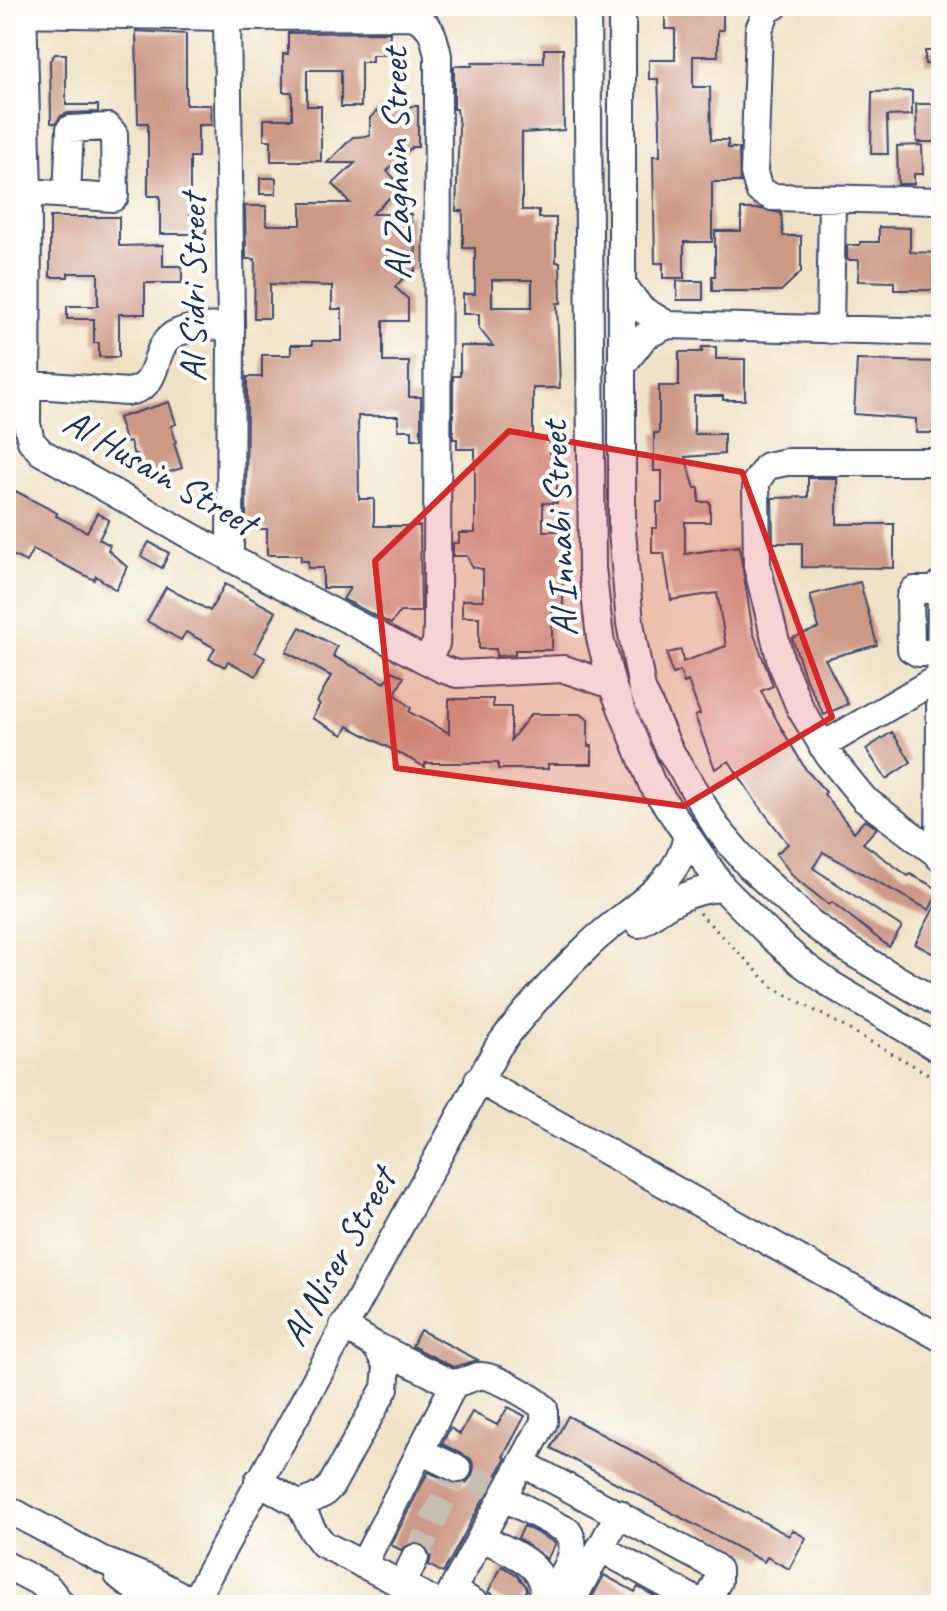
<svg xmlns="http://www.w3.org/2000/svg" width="947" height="1611" viewBox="0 0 947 1611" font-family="Caveat,sans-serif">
<rect width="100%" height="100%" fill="#fdfcf7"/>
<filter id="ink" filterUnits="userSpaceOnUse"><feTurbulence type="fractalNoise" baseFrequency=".0125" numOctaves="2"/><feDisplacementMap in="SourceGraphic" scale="16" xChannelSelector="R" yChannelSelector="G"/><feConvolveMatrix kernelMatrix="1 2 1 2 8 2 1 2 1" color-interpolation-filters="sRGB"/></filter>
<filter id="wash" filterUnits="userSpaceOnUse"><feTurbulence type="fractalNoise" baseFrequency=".006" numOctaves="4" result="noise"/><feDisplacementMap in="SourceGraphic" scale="32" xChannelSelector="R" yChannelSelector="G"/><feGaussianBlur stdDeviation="1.8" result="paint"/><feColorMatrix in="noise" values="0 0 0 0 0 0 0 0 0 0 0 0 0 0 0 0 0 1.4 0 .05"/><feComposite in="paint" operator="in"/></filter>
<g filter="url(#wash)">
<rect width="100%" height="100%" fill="#f0e2c6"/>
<g id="blocks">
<path fill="#cc9985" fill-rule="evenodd" d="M665 6H723V30H718V56H693V87H710L711 140H728V148H739L740 182H712V242H684V278H663V263H655L653 156H660V127L658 79H649V60H675V29H665Z
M136 31 186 34V105H211V125H198V157H190V217H206V234H160V196H148V123H138Z
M390 32 389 55H372V62H361V107H341V70H307V106H321V161H271V140H264V119H292V92H283V54H288V33Z
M544 49H563L564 130 522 133V210H539V218H556V262H560L561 303H557L560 388H533V438H550V453H557V503H543V531H563V607H552V650H515V655L496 656V649H479V617H462V600H483V569L472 567 467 556H453V543H459V533H475V449H457V439H453V376H460V346H493L479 328V314H463V294H475V248H463V211H456L459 128 457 109H454V66H472V63H544ZM492 280H532V307H492Z
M925 51H941V64H925Z
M55 54H66V105H98V112L68 113 61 116 56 123H51L50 60Z
M912 91V115L887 116 888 154H871L872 92Z
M916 104H933V108H941V142H917Z
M382 106H418V147H412L387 171 402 186 372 214H411V238H416L415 271H410L395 287 408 299V321H383V362H409V397H421V439H412V430H398V416H358L359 499H374V526H420L421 612H400L391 624 343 599 350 588H323V568H308V561H301V555H267V529H256L252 525H246L247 377H262V355H291V345H312V341H342V309H332V286L270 284V318H254L255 259H246L245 206H266V225H301V203H350L333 184 355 163H327L353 137 370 136V118Z
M922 145 923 174H914V184H898L897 146Z
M260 178H276V194H260Z
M741 209H761L781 213 783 236H801V272L781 291H712V276H715V231H741Z
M50 217H119V246L163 245V266H182V283H145V314H119V357H99V343H94V319H67V306H98V273H68V277H50Z
M879 227 910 228V252L941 253V290H894V282L858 281 859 260H847V245H860V242H879Z
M677 281H703V300H677Z
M702 347H716V359H745V400H723V396H694V434H724V454L685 457 695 488H699V502H710V522H685V554L739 546 753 632 773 686 761 691 780 726 806 770 826 792 824 794 854 832 865 820 877 828 863 843 908 876 910 874 940 890 929 910 823 852 813 868 902 927 889 947 832 902 829 905 794 877 776 854 788 844 754 799 729 761 715 769 695 716 700 714 688 681 684 683 680 671 673 674 670 667 667 653 681 650 683 662 726 646 717 593 671 600 664 553H652V528H657V502H662V471H654V433H659V386H679V352H702Z
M857 360 940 362 941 433H916V419L854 414Z
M169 402 176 424 171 426 176 442 174 443 182 468 144 480 136 454 134 455 130 442 126 443 118 418Z
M808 478H837V524H894V568L802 567V543H773L772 498 808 497Z
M6 486 57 513 56 516 87 532 97 513 109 520 99 539 110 545 108 550 127 567 116 590 96 576 94 580 33 549 26 562 6 552Z
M149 542 169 553 162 568 141 556Z
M860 582 877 645 825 659 848 704 824 715 806 679 792 638 819 628 810 595Z
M225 584 276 612 255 652 265 658 256 676 228 661 225 667 209 659 215 648 186 632 181 640 147 621 166 587 210 611Z
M300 627 337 647 333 656 385 683 392 671 404 677 395 694 411 708 409 712 449 733V699H493V707H511V740L531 714H581L588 720V746H592V764H548V769H498V763H425V767L348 726 343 735 312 718 320 704 317 702 331 676 286 652Z
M892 732 911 762 886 779 866 749Z
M941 895V958L915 944Z
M420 1330 478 1360 453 1367 412 1346Z
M508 1407 525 1416 503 1457 506 1458 443 1573 429 1565 431 1556 423 1544 413 1542 401 1550 391 1545 428 1472 459 1485 466 1483 472 1476 474 1467 471 1459 442 1444 450 1428 460 1434 472 1412 497 1425Z
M568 1416 789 1536 792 1530 806 1538 789 1569 767 1557 764 1562 551 1448Z
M524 1526 556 1543 547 1559 518 1538Z
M502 1566 517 1575 526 1586 527 1590 519 1605H512L488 1592Z
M604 1575 635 1592 638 1587 660 1599 659 1605H588Z"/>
</g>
</g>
<g filter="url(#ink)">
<use href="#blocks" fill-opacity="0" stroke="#3b4a6e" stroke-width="2"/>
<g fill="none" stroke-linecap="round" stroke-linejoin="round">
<path stroke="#c5beb1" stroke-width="26" stroke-dasharray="26 13" stroke-linecap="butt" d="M415 1558 458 1469 492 1488"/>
<g stroke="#3b4a6e" stroke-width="30">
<path id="minor" d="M23 6 28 192 27 424 31 441 41 452 230 558 442 669 457 674 564 669 612 685
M587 6 592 568 600 638 612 685 652 784 723 888 772 937 800 962 830 984 941 1050
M622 6V531L630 623 642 689 669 749 717 828 750 867 811 923 850 951 941 1005
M775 6 768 9 759 29 754 173 759 190 772 197 941 201
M23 13 227 17 412 16C432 25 434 35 438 56L437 625 436 644 426 659
M227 17 231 326 230 558
M28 192 113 198 115 196 114 134 108 127 70 129 67 195
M621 282 641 309 668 325
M830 330 832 200
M621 367 645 336 668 325 941 332
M26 384 127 392C164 387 148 352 173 335 190 325 212 327 231 326
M941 462H787L767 466 756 482 757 566 781 662 800 708 829 756 864 799 941 857
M940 653H918L911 649 910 597 914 590H941
M822 746 940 677
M939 857 941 583
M639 924C666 905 689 889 723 888
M478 1080 941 1338
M343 1326 376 1346 448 1382C460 1385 468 1378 479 1376 493 1374 533 1398 544 1408V1422L444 1605
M420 1451 458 1469
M522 1463 714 1566 718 1570V1581L705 1605
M258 1481 300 1505 313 1531 323 1544 442 1605
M503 1497 568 1531C583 1553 557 1586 541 1602
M300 1505 323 1494 331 1486 385 1388 387 1366 376 1346
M6 1508 104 1561 150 1579 193 1602
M481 1537C508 1552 557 1566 540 1605
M600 1548 704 1605
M6 1565 48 1587 62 1605
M363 1565 454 1384
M118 1575 155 1605
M402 1585 415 1558
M452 1590 478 1605
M192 1605 498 1047C525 1010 556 977 589 945 624 910 677 889 687 836
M570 1605 619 1513"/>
</g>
<path stroke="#3b4a6e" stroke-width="3" stroke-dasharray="2 6" stroke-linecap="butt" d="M699 913 773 987 941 1081"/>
<use href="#minor" stroke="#fff" stroke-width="26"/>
</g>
</g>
<path fill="#d62828" fill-opacity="0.2" stroke="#d62828" stroke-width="6" stroke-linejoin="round" d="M509 431 742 472 832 717 684 806 396 768 375 561Z"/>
<g text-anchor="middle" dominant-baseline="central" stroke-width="8" stroke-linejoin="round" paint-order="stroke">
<g font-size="38" fill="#1b2f5e" stroke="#fdfcf7">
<text transform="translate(396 164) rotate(-91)">Al Zaghain Street</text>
<text transform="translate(192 288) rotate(-90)">Al Sidri Street</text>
<text transform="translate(160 472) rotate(30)">Al Husain Street</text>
<text transform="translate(559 529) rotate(-93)">Al Innabi Street</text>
<text transform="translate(338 1257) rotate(-61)">Al Niser Street</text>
</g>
</g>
<rect width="947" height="1611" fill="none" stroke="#fdfcf7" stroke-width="32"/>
</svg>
